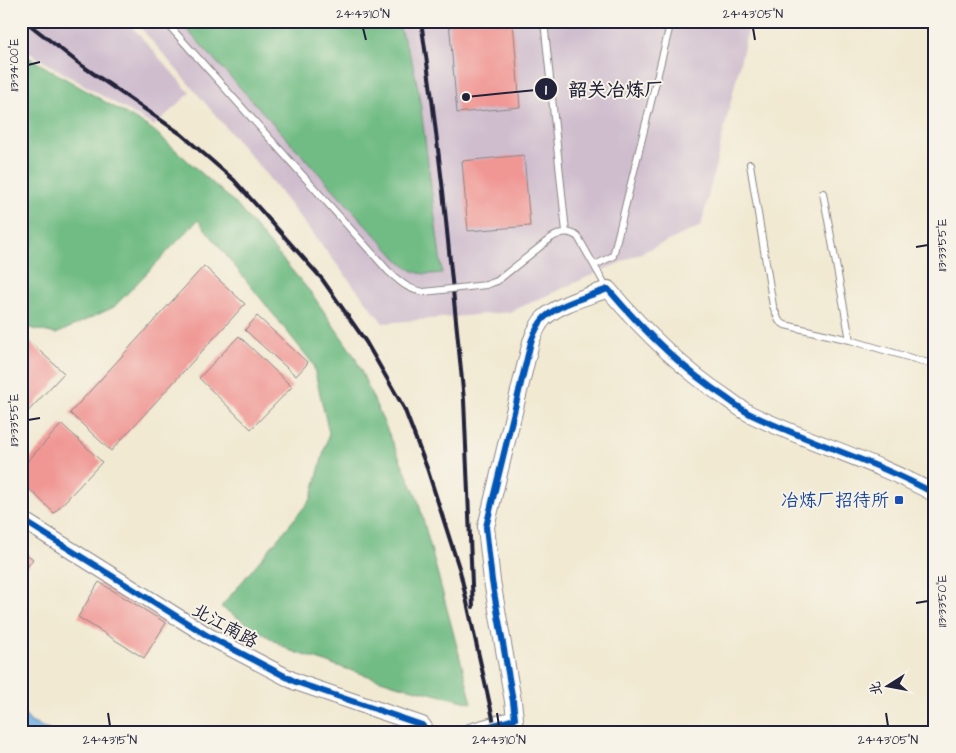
<svg xmlns="http://www.w3.org/2000/svg" width="956" height="753" viewBox="0 0 956 753" font-family="'Architects Daughter','LXGW WenKai TC',sans-serif">
<rect width="100%" height="100%" fill="#f7f3e8"/>
<filter id="ink" filterUnits="userSpaceOnUse"><feTurbulence type="fractalNoise" baseFrequency=".02" numOctaves="2"/><feDisplacementMap in="SourceGraphic" scale="10" xChannelSelector="R" yChannelSelector="G"/><feConvolveMatrix kernelMatrix="1 2 1 2 8 2 1 2 1" color-interpolation-filters="sRGB"/></filter>
<filter id="wash" filterUnits="userSpaceOnUse"><feTurbulence type="fractalNoise" baseFrequency=".0096" numOctaves="4" result="noise"/><feDisplacementMap in="SourceGraphic" scale="20" xChannelSelector="R" yChannelSelector="G"/><feGaussianBlur stdDeviation="1.12" result="paint"/><feColorMatrix in="noise" values="0 0 0 0 0 0 0 0 0 0 0 0 0 0 0 0 0 1.4 0 .05"/><feComposite in="paint" operator="in"/></filter>
<g filter="url(#wash)">
<rect width="100%" height="100%" fill="#f1e9d2"/>
<path fill="#cfbdce" d="M21 21H127L190 93 154 126 21 48Z
M135 21H750L701 226 510 312 383 323 265 173Z"/>
<path fill="#71bc84" stroke="#4a6f60" d="M179 21H397L412 61 419 93 442 273C421 275 417 275 400 262Z
M21 53 152 129 234 202 312 294 355 357 418 500 472 703 396 685 289 650 221 607 311 499 329 433 313 364 198 220 114 307 56 334 21 326Z"/>
<path fill="#6dafe2" stroke="#48688e" d="M21 711 31 722 53 732H21Z"/>
<g id="blocks">
<path fill="#f09794" d="M449 21H513L520 107 457 113Z
M524 155 530 226 468 231 462 161Z
M204 266 245 304 111 451 70 413Z
M257 316 308 363 296 376 245 330Z
M21 334 64 373 21 419Z
M239 336 292 387 251 429 199 378Z
M62 424 102 462 54 513 21 481V468Z
M21 550 33 559 21 576Z
M99 582 166 623 144 658 78 617Z"/>
</g>
</g>
<g filter="url(#ink)">
<use href="#blocks" fill-opacity="0" stroke="#8a8686" stroke-width="1"/>
<g fill="none" stroke-linecap="round" stroke-linejoin="round">
<g stroke="#8a8686" stroke-width="8">
<path id="service" d="M165 21 389 272C402 283 407 289 424 292
M544 21 566 232
M750 164 773 306 779 321 785 325 850 340 935 365
M823 193 850 340
M595 265 613 256 671 21
M497 281 551 238C561 232 569 230 578 237L607 288"/>
</g>
<g stroke="#8a8686" stroke-width="18">
<path id="tertiary" d="M21 519 208 636 296 682 422 725 427 732
M470 732 515 719 513 701 492 581 486 527 531 342C534 334 537 325 544 318 560 303 587 297 608 289 642 329 681 368 725 397 733 403 741 409 750 414 810 443 876 461 935 494"/>
</g>
<use href="#service" stroke="#fff" stroke-width="6"/>
<use href="#tertiary" stroke="#fff" stroke-width="16"/>
<path stroke="#22223b" stroke-width="4" d="M25 21 81 65 181 134 234 180 322 279 366 342 404 408 427 468 460 571 496 732
M421 21 431 91 443 191 464 400 473 607"/>
<g stroke="#8a8686" stroke-width="8" stroke-linecap="butt">
<path id="service-bridge" d="M424 292 486 285 497 281"/>
</g>
<use href="#service-bridge" stroke="#fff" stroke-width="6"/>
<g stroke="#f7f3e8" stroke-width="9">
<path id="cycleway" d="M21 519 208 636 296 682 422 725 427 732
M470 732 515 719 513 701 492 581 486 527 531 342C534 334 537 325 544 318 560 303 587 297 608 289 642 329 681 368 725 397 733 403 741 409 750 414 810 443 876 461 935 494"/>
</g>
<use href="#cycleway" stroke="#0057b8" stroke-width="6"/>
</g>
</g>
<path fill="none" stroke="#22223b" stroke-width="2" d="M363 28 366 40M753 28 755 40M28 65 40 62M916 247 928 245M28 420 40 418M916 603 928 601M108 713 110 726M497 713 499 726M886 713 888 726"/>
<rect fill="#1a4fb4" stroke="#f7f3e8" stroke-width="2" x="894" y="495" width="10" height="10" rx="2.5"/>
<g text-anchor="middle" dominant-baseline="central" stroke-width="4" stroke-linejoin="round" paint-order="stroke">
<g font-size="18" fill="#164399" stroke="#f7f3e8" text-anchor="end">
<text x="889" y="500">冶炼厂招待所</text>
</g>
<g font-size="18" fill="#22223b" stroke="#f7f3e8">
<text transform="translate(225 626) rotate(29)">北江南路</text>
</g>
</g>
<path fill="none" stroke="#22223b" stroke-width="2" d="M466 97L546 89"/>
<g fill="#22223b" stroke="#f7f3e8" stroke-width="2">
<circle cx="466" cy="97" r="5"/>
<circle cx="546" cy="89" r="12"/>
</g>
<g font-size="15" text-anchor="middle" font-weight="bold" fill="#fff">
<text x="546" y="95">1</text>
</g>
<g font-size="19" text-anchor="middle" font-weight="bold" fill="#22223b" stroke="#f7f3e8" stroke-width="4" stroke-linejoin="round" paint-order="stroke">
<text x="616" y="96">韶关冶炼厂</text>
</g>
<rect width="956" height="753" fill="none" stroke="#f7f3e8" stroke-width="55"/>
<g transform="translate(888 686) rotate(259)" stroke="#f7f3e8" stroke-width="4" paint-order="stroke">
<path d="M0-4L9 19L0 12L-9 19Z" fill="#22223b"/>
<text y="-8" font-size="14" font-weight="bold" text-anchor="middle" fill="#22223b">北</text>
</g>
<rect x="28" y="28" width="900" height="698" fill="none" stroke="#22223b" stroke-width="2"/>
<g font-size="12" text-anchor="middle" fill="#22223b">
<text x="363" y="18">24°43'10"N</text>
<text x="753" y="18">24°43'05"N</text>
<text transform="translate(14 65) rotate(-90)" y="4">113°34'00"E</text>
<text transform="translate(942 245) rotate(-90)" y="4">113°33'55"E</text>
<text transform="translate(14 420) rotate(-90)" y="4">113°33'55"E</text>
<text transform="translate(942 601) rotate(-90)" y="4">113°33'50"E</text>
<text x="110" y="744">24°43'15"N</text>
<text x="499" y="744">24°43'10"N</text>
<text x="888" y="744">24°43'05"N</text>
</g>
</svg>
